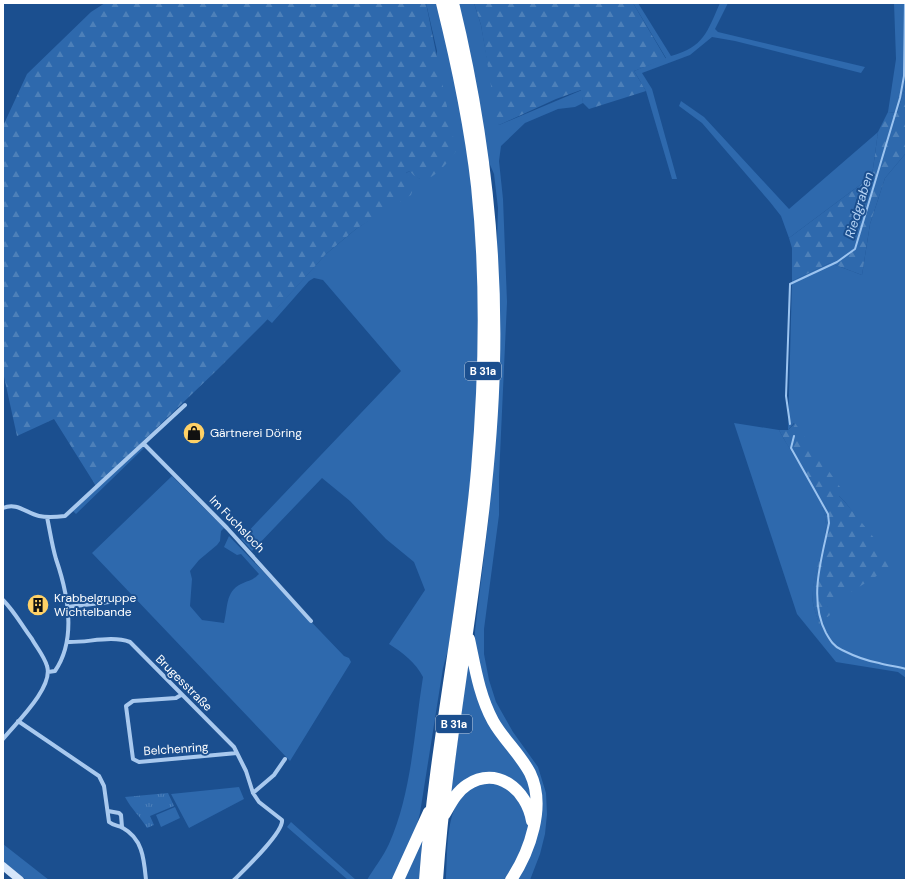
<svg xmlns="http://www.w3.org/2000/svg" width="909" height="883" viewBox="0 0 909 883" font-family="'DM Sans',sans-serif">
<defs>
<pattern id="forest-firs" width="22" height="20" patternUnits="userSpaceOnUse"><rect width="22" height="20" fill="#2e69ad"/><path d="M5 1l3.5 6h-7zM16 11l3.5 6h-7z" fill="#4d80b9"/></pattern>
<pattern id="park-tufts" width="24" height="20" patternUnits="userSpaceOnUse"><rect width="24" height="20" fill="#2e69ad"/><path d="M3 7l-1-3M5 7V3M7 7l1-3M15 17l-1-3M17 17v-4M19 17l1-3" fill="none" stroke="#4d80b9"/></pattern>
</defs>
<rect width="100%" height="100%" fill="#1b4f8f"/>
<path fill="#2e69ad" d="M426 3H438C459 88 473 174 478 262 485 392 467 522 448 650L443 668 420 813 412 843 394 880H367C374 868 383 857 389 844 412 792 414 732 423 677 416 663 402 652 389 644L425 590 414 562 386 539 350 501 322 478 252 551 241 539 401 371 323 280 314 278 309 281 272 323 267 319 326 254 356 229 378 214 405 174 409 171 420 179 437 51Z
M457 3H474L481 25 499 125 582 90 583 103 575 107 558 109 525 123 501 146 499 161 503 199 507 302 499 477V515L484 629V654L489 680 496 702 513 732 538 767 546 793 547 814 545 834 540 854 530 880H516L539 801 489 708 475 647V631L489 515 498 208 494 174 488 160Z
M633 3H638L671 56C704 47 707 32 720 3H728L715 29 718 32 865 67 861 73 735 41 712 37 690 55 642 73 652 89 677 179H672L646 91 634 71 666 58Z
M894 3H906V85L897 113 888 112 896 59Z
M681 101 704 117 789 209 878 132 872 176 789 238 781 216 770 202 702 123 679 106Z
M906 153V678L898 672 836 662 797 614 734 423 779 430C793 457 825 496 826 524 827 550 810 577 813 603 814 609 817 617 819 623L827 607 858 519 845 502 839 496 794 423 788 430 792 281 830 263 862 275 870 224 885 178Z
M140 444 144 448 76 514 71 509Z
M172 476 224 528 221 531 220 541 217 545 199 560 190 571 192 579 190 606 202 620 224 623C228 608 225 592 241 584 249 580 252 581 259 574L241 554 237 555 224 547 229 536 344 656 349 658 351 662 290 761 92 553Z
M469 656 473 676 529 780 534 806 528 798 486 777 449 804Z
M495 784 513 791 528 816V830L514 868 506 880H446C448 851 444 798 476 785 481 783 489 784 495 784Z
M239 787 244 799 189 828 171 794Z
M175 807 180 818 161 827 156 815Z
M291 822 356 880H348L287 827Z
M423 831 419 880H401Z
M3 844 49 880H26L3 861Z"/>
<path fill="url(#forest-firs)" d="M105 3H426L456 151C450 160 432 183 420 179 416 178 412 173 409 171L406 173C411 181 415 186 411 195L356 229 326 254 265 322 217 370 96 486 54 419 17 436 3 372V126L27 74 91 12Z
M474 3H633L666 59 634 71 646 91 589 109 583 103 581 90 556 99 499 125 497 122 481 25Z
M906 85V153L885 178 870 224 862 275 830 263 792 281V248L789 238 872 176 878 132 888 112 897 113Z
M795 423 840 487 839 496 845 502 879 544 891 567 827 607 830 615 819 624C817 617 814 610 813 603 809 578 827 550 826 525 825 496 792 456 779 430H788Z"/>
<path fill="url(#park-tufts)" d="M168 793 174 806 150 816 154 825 147 828C140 816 132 810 125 797Z"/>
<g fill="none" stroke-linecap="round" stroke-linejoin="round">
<path stroke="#9cc4f0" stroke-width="2" d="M790 424 786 396 790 284 837 262 855 249 900 98 904 76 905 3
M794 436 791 448 828 514 829 523C822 558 808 598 826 633 830 640 834 647 842 650 854 656 867 661 879 663 888 666 897 666 906 669"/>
<path stroke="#a9c9ee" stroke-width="4" d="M144 444 227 528 311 621
M3 508C17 502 26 513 39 516 48 518 57 517 65 516L185 405
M47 517C50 531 52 546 56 559 68 594 77 639 55 671L48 672
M3 600C15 612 22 626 32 639 37 648 44 656 47 666 54 687 16 723 3 739
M67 607 109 602
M67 642C87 643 111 635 130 642L234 747 246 771 253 793 259 802 282 820C284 832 244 870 234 880
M181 695 176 698 133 701 126 706 133 759 139 762 237 753
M18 721 99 776 104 786 109 822C114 826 118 825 123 828 143 839 144 860 146 880
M253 793 274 775 285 759
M108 811 119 813 121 815 122 827"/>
<path stroke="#d6e6fa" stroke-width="8" d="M3 866 20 880"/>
<path stroke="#fff" stroke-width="12" d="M469 639C475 667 479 695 493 721 503 739 520 754 530 773 546 806 530 851 511 880
M444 815C450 805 456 792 467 785 497 765 527 790 532 821
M398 880 429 812
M425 880C435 743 465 607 477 470 485 376 487 280 477 186 470 125 457 63 442 3
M437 880C449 707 490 537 494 364 497 242 482 122 453 3"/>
</g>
<defs>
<g id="shop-disc" transform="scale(1.15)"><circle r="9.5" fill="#ffd166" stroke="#1b4f8f"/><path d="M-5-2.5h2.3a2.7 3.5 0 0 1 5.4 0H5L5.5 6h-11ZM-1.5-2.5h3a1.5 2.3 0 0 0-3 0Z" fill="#111"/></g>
<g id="building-disc" transform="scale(1.15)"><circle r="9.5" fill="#ffd166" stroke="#1b4f8f"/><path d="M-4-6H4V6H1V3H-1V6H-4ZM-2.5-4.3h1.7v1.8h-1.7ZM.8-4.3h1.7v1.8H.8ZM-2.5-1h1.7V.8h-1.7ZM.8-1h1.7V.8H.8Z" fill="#111"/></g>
</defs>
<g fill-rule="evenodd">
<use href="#shop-disc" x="194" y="433"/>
<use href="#building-disc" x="38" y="605"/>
</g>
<g text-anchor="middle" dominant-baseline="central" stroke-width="4" stroke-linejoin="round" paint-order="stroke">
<g fill="#1b4f8f" stroke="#bbcadd" stroke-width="1">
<rect x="465" y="362" width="36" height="18" rx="3"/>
<rect x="436" y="715" width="36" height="18" rx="3"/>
</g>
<g font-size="11" font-weight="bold" fill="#fff">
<text x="483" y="371">B 31a</text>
<text x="454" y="724">B 31a</text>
</g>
<g font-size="12" fill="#fff" stroke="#1b4f8f" text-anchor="start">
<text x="210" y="433">Gärtnerei Döring</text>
<text x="54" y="598">Krabbelgruppe<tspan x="54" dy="14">Wichtelbande</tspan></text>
</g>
<g font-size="12" fill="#fff" stroke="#1b4f8f">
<text transform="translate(237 524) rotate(46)">Im Fuchsloch</text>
<text transform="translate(184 683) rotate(45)">Brugesstraße</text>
<text transform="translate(176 749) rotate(-4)">Belchenring</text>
</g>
<g font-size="13" font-style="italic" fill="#b5d3f5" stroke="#1b4f8f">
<text transform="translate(859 205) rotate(-73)">Riedgraben</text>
</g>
</g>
<rect width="909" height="883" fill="none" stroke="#ffffff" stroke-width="8"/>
</svg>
